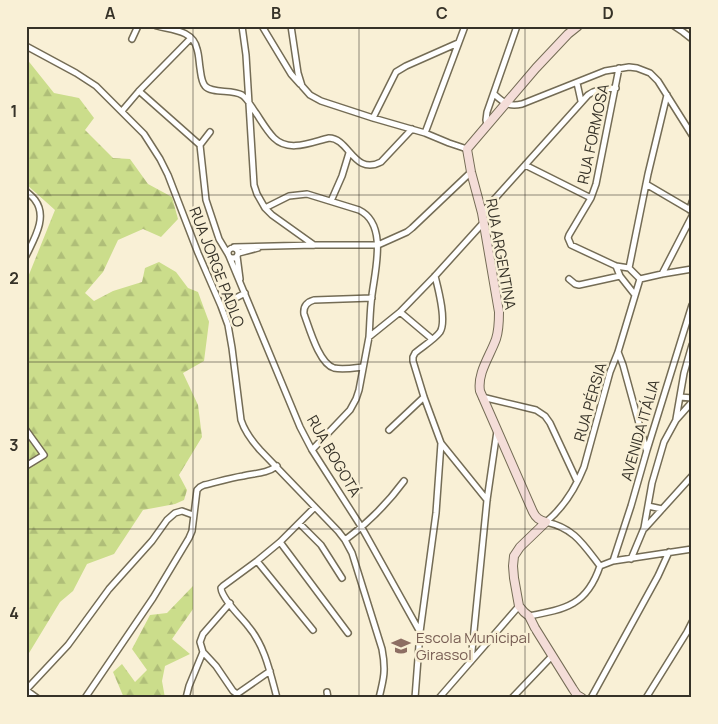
<svg xmlns="http://www.w3.org/2000/svg" width="718" height="724" viewBox="0 0 718 724" font-family="Manrope,sans-serif">
<defs>
<pattern id="forest-firs" width="22" height="20" patternUnits="userSpaceOnUse" patternTransform="scale(1.25)"><rect width="22" height="20" fill="#cbdd8b"/><path d="M5 1l3.5 6h-7zM16 11l3.5 6h-7z" fill="#afbe78"/></pattern>
</defs>
<rect width="100%" height="100%" fill="#f9f0d6"/>
<path fill="url(#forest-firs)" d="M26 58 54 93 79 98 94 118 85 130 113 158 130 159 148 184 172 197 178 219 161 237 143 229 118 240 103 272 85 293 94 301 113 291 142 282 145 268 159 262 176 272 188 288 198 292 209 322 204 361 183 373 198 405 202 437 179 475 187 490 184 500 175 504 143 510 114 554 87 564 73 591 60 602 26 658V569L29 559 27 534 26 533V282L55 210 26 184Z
M193 586V609L172 639 190 654 165 666 162 681 165 698H124L113 672 122 664 135 682 147 670 132 649 150 615 167 613Z"/>
<g fill="none" stroke-linecap="round" stroke-linejoin="round">
<g stroke="#746c55" stroke-width="8">
<path id="street" d="M157 26C172 30 193 30 197 49 199 55 199 62 200 68 201 74 201 81 205 86 212 94 232 89 242 95 248 99 252 108 256 113 262 122 267 131 274 138 289 153 312 142 329 138 349 138 354 176 381 162L412 129
M242 26 246 55 254 185 257 194 265 208 272 215 314 245
M262 26 291 74 300 84
M291 26 298 73 302 86 310 95 321 101 373 118 425 133 449 143 467 149
M674 26 683 32 692 39
M132 39 138 26
M26 46 76 73 96 86 144 134 160 159 168 175 198 253 221 306 228 325 232 348 241 420C245 432 251 440 260 450L338 531 345 540 352 553 382 649C386 670 384 678 379 698
M619 68 596 184 591 198 569 235 568 238 571 245 616 266 629 268 640 279 662 274 692 269
M577 83 581 101
M139 91 200 145 206 200 219 239 228 254
M494 94C504 103 508 107 522 104L605 71 629 67 637 68 650 73 658 81 692 135
M122 111 139 91 191 38
M373 118 396 72 406 66 458 43
M487 125 486 120 487 112 517 26
M425 133 465 26
M200 145 210 132
M525 165 591 198
M646 184 692 211
M26 191C29 194 33 197 35 200 48 217 34 239 26 256
M331 201 342 176 349 153
M265 208 289 196 307 194 359 210C388 224 375 270 372 295 370 309 370 323 369 337
M690 210 692 202
M482 213 588 95C596 89 605 89 616 88
M234 247 314 245H378L407 232 412 228 471 172
M228 253a5 5 0 1 1 10 0a5 5 0 1 1-10 0Z
M239 253 258 248
M229 256 300 427 312 450 362 528 420 632
M237 256 240 279
M616 266 620 276 635 295
M629 268 648 174 667 95
M662 274 692 216
M435 276C438 288 447 321 440 332 435 339 422 347 415 353L413 357V361L424 397 441 443 487 500
M569 279 575 284 579 285 620 276
M221 306 245 293
M400 312 432 339
M618 352 623 365 646 449
M362 367C354 368 343 370 334 368 319 364 309 327 304 314 303 306 307 302 314 300L372 298
M482 397 536 410 545 416 550 423 577 481
M680 397 692 398
M676 419 684 373 692 345
M26 430 44 455 26 466
M389 430 424 397
M312 450 350 410 356 399 359 390 369 337 400 312 435 276 483 223
M648 506 662 509
M546 522C563 508 576 487 584 467L610 372 618 352 640 279
M546 522C574 528 583 544 600 566
M299 523 321 545 342 578
M645 528 692 476
M345 540C368 523 387 504 404 481
M280 542 348 633
M631 559 644 528 652 483 664 442 676 420 692 402
M257 561 313 630
M613 561 631 506 647 450 692 305
M600 566 613 561 692 549
M230 603 203 634 200 642 203 652 216 666 233 691 237 694 270 671
M529 616C566 609 587 605 600 566
M471 661 487 500 497 431
M26 690 68 645 109 589 152 541 167 520 175 513 182 511 193 515
M26 690 37 698
M327 692 328 698
M85 698 153 598 189 538 192 531 197 490 200 487 204 485C217 482 230 478 243 476 255 473 266 474 277 466
M186 698 189 686 203 652
M277 698C270 672 265 646 248 626 241 617 222 599 221 588L223 586 257 561 280 542 315 507
M415 698 420 632 436 513 441 443
M439 698 519 606
M512 698 552 656
M591 698 658 576 669 552
M646 698 687 632 692 622"/>
</g>
<g stroke="#746c55" stroke-width="10">
<path id="secondary" d="M578 26 568 34 536 68 467 149 471 172 482 213 499 312C499 321 499 330 496 339 490 356 477 373 480 391L533 512C536 518 539 520 546 522L520 547 514 556 513 566 514 578 519 606 524 612 529 616 535 628 573 689 577 695 582 698"/>
</g>
<use href="#street" stroke="#fff" stroke-width="5"/>
<use href="#secondary" stroke="#f4ddd8" stroke-width="8"/>
</g>
<path fill="none" stroke="#363228" stroke-width="1" stroke-opacity="0.55" d="M193 26V698M359 26V698M525 26V698M26 195H692M26 362H692M26 529H692"/>
<defs>
<g id="school-bare" transform="scale(1.5)"><path d="M0-5L7-2L0 1L-7-2ZM-4 1L0 2.5L4 1V4Q0 6-4 4Z" fill="#8d6e63" stroke="#f9f0d6" stroke-width="2.5" paint-order="stroke"/></g>
</defs>
<g fill-rule="evenodd">
<use href="#school-bare" x="401" y="646"/>
</g>
<g text-anchor="middle" dominant-baseline="central" stroke-width="5" stroke-linejoin="round" paint-order="stroke">
<g font-size="15" fill="#363228" stroke="#f9f0d6">
<text transform="translate(593 134) rotate(-78)">RUA FORMOSA</text>
<text transform="translate(501 254) rotate(80)">RUA ARGENTINA</text>
<text transform="translate(217 267) rotate(69)">RUA JORGE PADLO</text>
<text transform="translate(590 402) rotate(-74)">RUA PÉRSIA</text>
<text transform="translate(640 430) rotate(-74)">AVENIDA ITÁLIA</text>
<text transform="translate(334 456) rotate(60)">RUA BOGOTÁ</text>
</g>
<g font-size="15" fill="#785e54" stroke="#f9f0d6" text-anchor="start">
<text x="416" y="637">Escola Municipal<tspan x="416" dy="17">Girassol</tspan></text>
</g>
</g>
<rect width="718" height="724" fill="none" stroke="#f9f0d6" stroke-width="55"/>
<rect x="28" y="28" width="662" height="668" fill="none" stroke="#363228" stroke-width="2"/>
<g font-size="16" text-anchor="middle" font-weight="bold" fill="#363228">
<text x="110" y="19">A</text>
<text x="276" y="19">B</text>
<text x="442" y="19">C</text>
<text x="608" y="19">D</text>
<text x="14" y="117">1</text>
<text x="14" y="284">2</text>
<text x="14" y="451">3</text>
<text x="14" y="619">4</text>
</g>
</svg>
